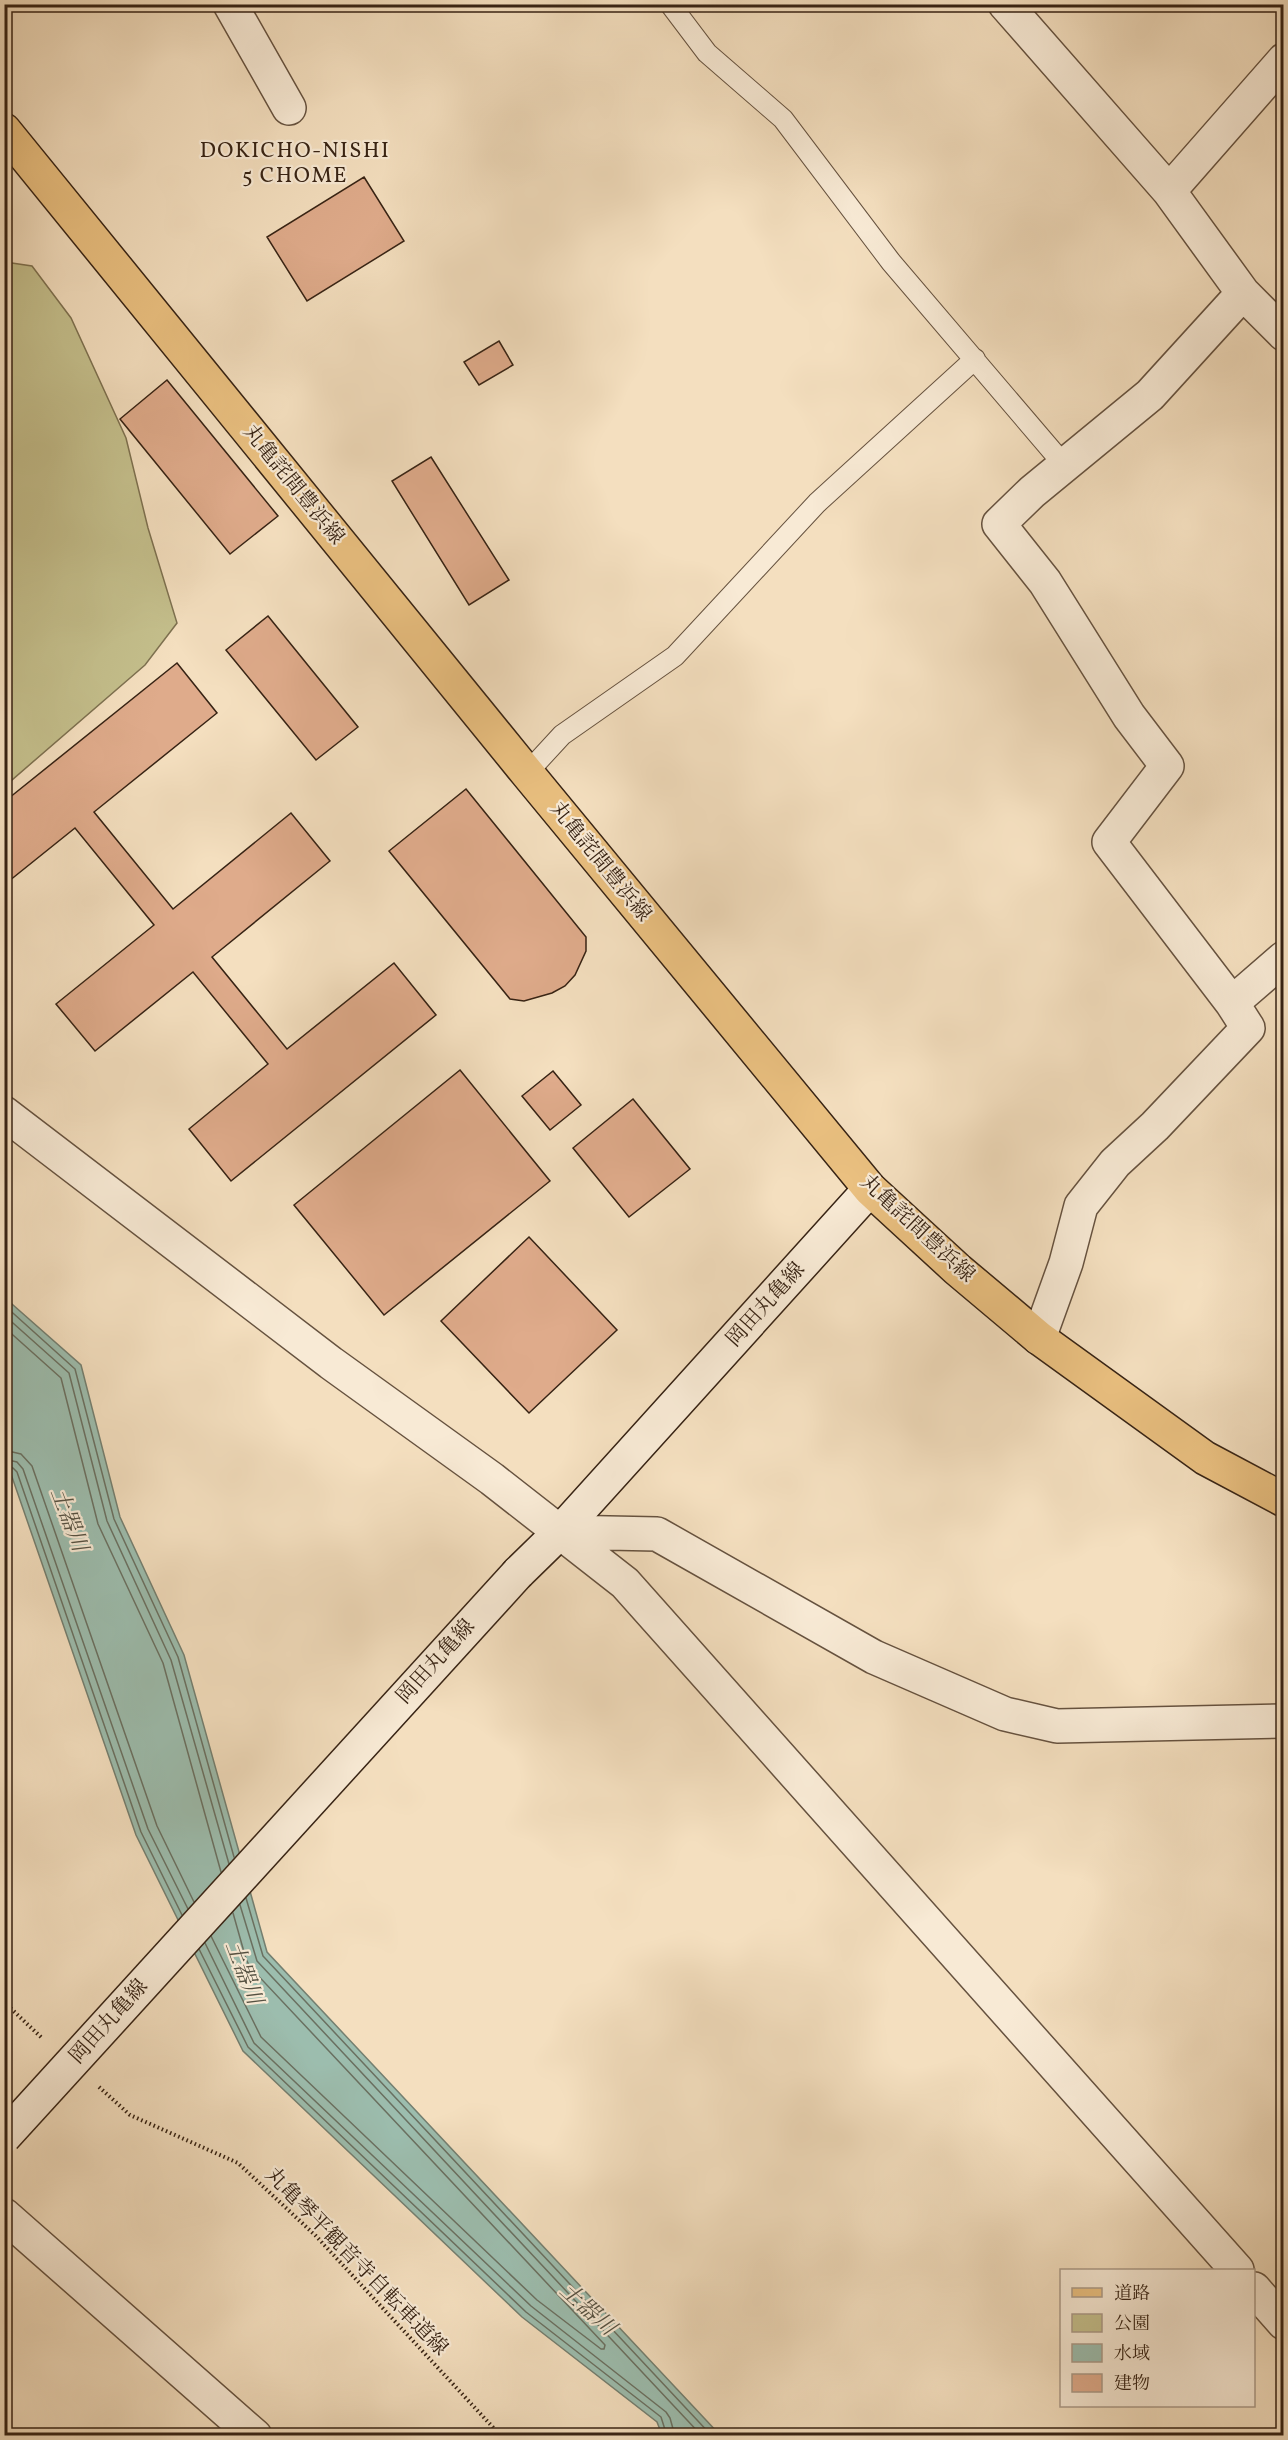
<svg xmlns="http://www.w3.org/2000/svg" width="1288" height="2440" viewBox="0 0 1288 2440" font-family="Vollkorn,'Noto Serif JP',serif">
<rect width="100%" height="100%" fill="#f4dfbf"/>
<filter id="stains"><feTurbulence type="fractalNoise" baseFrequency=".00333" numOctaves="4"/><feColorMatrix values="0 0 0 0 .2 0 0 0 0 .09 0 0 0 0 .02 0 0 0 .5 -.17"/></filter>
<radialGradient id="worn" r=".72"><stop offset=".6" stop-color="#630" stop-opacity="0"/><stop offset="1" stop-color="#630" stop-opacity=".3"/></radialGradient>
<path fill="#c4bf8c" stroke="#7e7150" stroke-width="1.5" d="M5 262 32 266 71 318 126 438 148 528 177 623 145 665 5 786Z"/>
<path fill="#9cbdae" stroke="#747f70" stroke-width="1.5" d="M4 1297 81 1365 120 1517 184 1655 267 1952 720 2435H662L657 2422 522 2317 243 2051 136 1835 11 1474 5 1472Z"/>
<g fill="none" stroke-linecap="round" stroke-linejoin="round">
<path stroke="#6a7061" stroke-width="1.5" d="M4 1305 75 1369 114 1519 178 1657 234 1857
M4 1315 69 1373 107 1521 171 1660 229 1864
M4 1327 61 1378 98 1524 163 1663 221 1872
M4 1450 21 1454 32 1466 157 1826 194 1902
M4 1459 17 1462 23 1469 148 1829 188 1909
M4 1466 13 1468 17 1472 141 1832 182 1915
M246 1898 263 1956 712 2436
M240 1905 257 1961 702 2436
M211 1936 261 2037 537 2300 601 2349H604L605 2345 250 1967 246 1959 233 1913
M205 1943 254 2043 531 2306 666 2412 670 2418 675 2436
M199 1949 248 2047 526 2312 661 2417 667 2436"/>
</g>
<path fill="#dfab8b" stroke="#372314" stroke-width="1.5" d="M364 177 404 241 307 301 267 237Z
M499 341 513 365 479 385 464 362Z
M167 380 278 516 230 554 120 419Z
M431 457 509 580 469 605 392 481Z
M268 616 358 727 316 760 226 650Z
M177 663 217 713 94 812 173 909 291 813 330 861 212 957 287 1049 394 963 436 1015 231 1181 189 1129 268 1064 193 972 95 1051 56 1004 154 925 75 828 4 885V802Z
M466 789 586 937V951L575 975 565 986 552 993 524 1001 510 999 389 851Z
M460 1070 550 1181 384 1315 294 1205Z
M553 1071 581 1105 550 1130 522 1096Z
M633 1099 690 1169 629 1217 573 1148Z
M529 1237 617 1330 529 1413 441 1321Z"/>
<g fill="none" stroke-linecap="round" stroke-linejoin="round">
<g stroke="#66523f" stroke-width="22">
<path id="service" d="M670 4 707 53 783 119 891 262 1065 466
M527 773 562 735 675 656 817 503 975 359"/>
</g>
<g stroke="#66523f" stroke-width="36">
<path id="minor" d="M230 4 289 108
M1005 4 1169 191 1243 293 1284 334
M1169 191 1284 60
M1232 1003 1284 958
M4 1113 331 1363 492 1479 625 1583 1237 2270
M1039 1338 1066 1263 1081 1206 1115 1163 1155 1126 1248 1028 1232 1003 1109 842 1167 766 1129 716 1045 582 999 524 1032 492 1150 395 1243 293
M560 1532 657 1534 874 1657 1005 1714 1057 1726 1284 1721
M4 2215 255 2436
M1254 2289 1284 2323"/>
</g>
<g stroke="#372314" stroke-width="36">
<path id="secondary" d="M518 1573 560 1532 870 1189"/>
</g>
<g stroke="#372314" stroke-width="36">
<path id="primary" d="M4 130 527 773 870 1189 957 1269 1039 1338 1205 1458 1284 1500"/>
</g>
<path stroke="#372314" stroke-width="4" stroke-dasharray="1.5 3" stroke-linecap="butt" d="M4 2002 43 2039
M99 2087 130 2115 238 2163 316 2236 501 2436"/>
<use href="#service" stroke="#f8ead5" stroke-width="20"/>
<use href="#minor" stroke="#f8ead5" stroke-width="33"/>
<use href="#secondary" stroke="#f8ead5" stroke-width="33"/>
<use href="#primary" stroke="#eac080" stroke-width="33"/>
<g stroke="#372314" stroke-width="36" stroke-linecap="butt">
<path id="secondary-bridge" d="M4 2137 518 1573"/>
</g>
<use href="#secondary-bridge" stroke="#f8ead5" stroke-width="33"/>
</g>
<g text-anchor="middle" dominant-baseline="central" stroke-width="4.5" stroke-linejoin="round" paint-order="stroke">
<g font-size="21" fill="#372314" stroke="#f8ead5">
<text transform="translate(293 485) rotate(51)">丸亀詫間豊浜線</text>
<text transform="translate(600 862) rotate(51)">丸亀詫間豊浜線</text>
<text transform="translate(917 1229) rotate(43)">丸亀詫間豊浜線</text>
<text transform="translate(766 1305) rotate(-48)">岡田丸亀線</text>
<text transform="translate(436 1662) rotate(-48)">岡田丸亀線</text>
<text transform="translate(109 2022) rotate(-48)">岡田丸亀線</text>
<text transform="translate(356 2262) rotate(46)">丸亀琴平観音寺自転車道線</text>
</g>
<g font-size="22" letter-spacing="1.5" fill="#372314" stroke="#f8ead5">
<text x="295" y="151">DOKICHO-NISHI<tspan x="295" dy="25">5 CHOME</tspan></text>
</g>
<g font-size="22" font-style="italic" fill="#555142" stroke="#f8ead5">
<text transform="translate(68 1520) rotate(69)">土器川</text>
<text transform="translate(243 1973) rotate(69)">土器川</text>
<text transform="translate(587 2310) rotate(42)">土器川</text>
</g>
</g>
<rect width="1288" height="2440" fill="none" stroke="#f4dfbf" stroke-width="24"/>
<rect x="6" y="6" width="1276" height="2428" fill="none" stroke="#372314" stroke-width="3"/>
<rect x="12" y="12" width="1264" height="2416" fill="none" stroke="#372314" stroke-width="1.5"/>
<rect x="1060" y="2269" width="195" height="138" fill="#f8ead5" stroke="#ab9a88" stroke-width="1.5"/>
<rect x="1072" y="2288" width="30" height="9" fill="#eac080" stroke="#ab9a88" stroke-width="1.5"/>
<text x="1114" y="2299" font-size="18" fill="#372314">道路</text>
<rect x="1072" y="2314" width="30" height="18" fill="#c4bf8c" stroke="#ab9a88" stroke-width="1.5"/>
<text x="1114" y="2329" font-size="18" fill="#372314">公園</text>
<rect x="1072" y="2344" width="30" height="18" fill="#9cbdae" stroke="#ab9a88" stroke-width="1.5"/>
<text x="1114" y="2359" font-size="18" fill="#372314">水域</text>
<rect x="1072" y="2374" width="30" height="18" fill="#dfab8b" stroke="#ab9a88" stroke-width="1.5"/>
<text x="1114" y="2389" font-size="18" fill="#372314">建物</text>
<rect width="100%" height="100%" filter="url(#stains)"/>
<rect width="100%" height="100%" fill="url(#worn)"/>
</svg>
